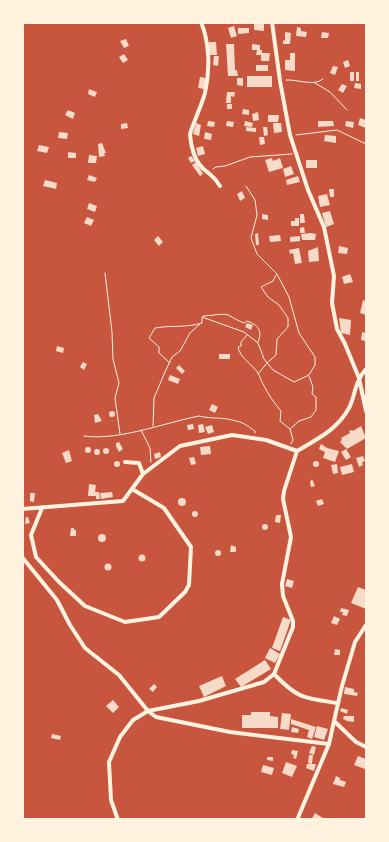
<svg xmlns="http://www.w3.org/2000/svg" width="389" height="842" viewBox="0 0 389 842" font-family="'Work Sans',sans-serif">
<rect width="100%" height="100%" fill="#c8553d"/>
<path fill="#f7dbc8" d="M254 22H264V31L254 30Z
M234 26 237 36 231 38 228 28Z
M297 27 301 28V31L307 32 306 37 296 36Z
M238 28H249V33L238 34Z
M285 32 291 33 290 44H283V40L285 41Z
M322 32 329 33 328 38H321Z
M126 39 129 46 124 48 120 41Z
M209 42H216L217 55H209Z
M226 44H234L235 70H237L238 76H228Z
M252 44 260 45V50H262V53H270L269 61H261V55H256L257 50H252Z
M290 53H295V71L285 70V60H290Z
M124 54 128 60 123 63 119 57Z
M214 56H219L218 66 213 65Z
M348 60 350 66 345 68 343 62Z
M256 65H268V71H256Z
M333 66 338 67 335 75 330 73Z
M350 72H354V81H350Z
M356 72H359V81H356Z
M247 76H272V87H247Z
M200 77 206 78 204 89 198 88Z
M237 78H243V86L237 85Z
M355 83 361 84V89L354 88Z
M342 84 347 86 343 93 338 90Z
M89 89 97 92 95 97 88 94Z
M227 92H235L234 97 231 96V103H226Z
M227 104H232V109H227Z
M243 109 249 110V115L242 114Z
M68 110 75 113 73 119 65 115Z
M258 112 259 120 253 121 252 114Z
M268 115H279L278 122H268Z
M360 118 366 120V128L358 125Z
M208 121 215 122 214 127 207 126Z
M227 121 234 122 233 127 226 126Z
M245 121 253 123 252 127 244 126Z
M318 121H333L334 126 318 127Z
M346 121 354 122 353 128 345 126Z
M127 123 128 128 121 129V124Z
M196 123 201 125 199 136 193 134Z
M273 123H281L282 132 274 133Z
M246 127 256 128V132L246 131Z
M263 127H267L268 135 264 136Z
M59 132 68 133 67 139 58 138Z
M205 132 212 134 211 140 204 139Z
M325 135 336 136V143L324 141Z
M259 137H264L265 144 260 145Z
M102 143 106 153H104L105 156 99 157 98 144Z
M39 145 49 147 47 153 37 151Z
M203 146 205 154 198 156 196 148Z
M68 152 76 153V158H68Z
M89 155 97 156 96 163H88Z
M191 156 195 161 191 163 188 158Z
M272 158 273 161 280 158 283 168 269 172 265 160Z
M306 160H317V168H306Z
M196 162 203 174 200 176 192 165Z
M291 166 294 174 285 177 283 169Z
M89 175 97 178 95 182 87 180Z
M298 176 300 182 287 185 286 180Z
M45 180 57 183 56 189 43 186Z
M329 189H334V197H330Z
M242 191 245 198 240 201 237 194Z
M327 194 330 205 320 207 318 196Z
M89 203 97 206 95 212 87 209Z
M330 211 334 224 326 227 322 213Z
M262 214 268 215V220L262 219Z
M300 214H304L305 223H300Z
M87 217 94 220 91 226 84 223Z
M295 218H299V226H291V221H295Z
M304 227 305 233H300V228Z
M258 233 259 245H256L255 234Z
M311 233 316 234 315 240H302L301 234Z
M280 235 281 241 270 242 269 236Z
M158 236 163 242 159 246 154 240Z
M300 236V241L290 242V237Z
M339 246 348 248 347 254 338 253Z
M318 247 319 261 309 262 308 251Z
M299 248 302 263 295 264 293 253 290 254 289 250Z
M350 274 353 282 344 284 342 277Z
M363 300 366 301V315L360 313Z
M339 318 351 320 350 335 341 333Z
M247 323 253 325 251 330 245 327Z
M362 332 366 333 365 341 361 340Z
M57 346 64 348 63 353 56 351Z
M219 354H230V359H219Z
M83 362 87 364 84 370 80 367Z
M179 365 185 371 182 374 176 368Z
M170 375 180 379 178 384 168 380Z
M212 404 218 407 215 413 209 410Z
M109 414a3 3 0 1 1 6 0a3 3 0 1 1-6 0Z
M98 414 102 421 95 423 94 415Z
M193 424 194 429 188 430 187 425Z
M203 424 205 432 199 433 198 425Z
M212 425 214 432 208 434 205 427Z
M361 426 366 438 347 449 340 442 342 440 341 438 350 433 349 431 352 430 353 431Z
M119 442 123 449 119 452 116 446V443Z
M321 444 327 448 339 451 335 462 323 458 325 452 319 449Z
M210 446 211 454 201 455 200 447Z
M85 450a3 3 0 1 1 6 0a3 3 0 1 1-6 0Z
M103 451a3 3 0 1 1 6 0a3 3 0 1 1-6 0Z
M346 449 351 457 346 460 341 452Z
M94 452a3 3 0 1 1 6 0a3 3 0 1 1-6 0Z
M69 450 72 461 66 463 62 453Z
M160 452 161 457 155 459 154 454Z
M363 456 365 461 362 462 363 465 359 467 356 458Z
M194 457 196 464 191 465 189 458Z
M114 464a3 3 0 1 1 6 0a3 3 0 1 1-6 0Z
M313 464a3 3 0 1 1 6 0a3 3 0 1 1-6 0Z
M337 464 338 473 333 474 331 465Z
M352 464 354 472 342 475 340 467Z
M312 479 315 486 311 487 310 482Z
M89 484 96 485 95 492H99L100 499H96V496H88Z
M112 492 113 497 101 499 100 493Z
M30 493H35L34 502 30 501Z
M178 502a4 4 0 1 1 8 0a4 4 0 1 1-8 0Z
M322 499 324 504 318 506 316 501Z
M192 514a3 3 0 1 1 6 0a3 3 0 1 1-6 0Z
M276 515H281L280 523 275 522Z
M26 517H28L30 523 25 524Z
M262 527a3 3 0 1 1 6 0a3 3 0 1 1-6 0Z
M71 528H74V530H76V536H70Z
M98 538a4 4 0 1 1 8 0a4 4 0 1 1-8 0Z
M231 545 236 547V552H230Z
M215 553a3 3 0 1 1 6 0a3 3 0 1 1-6 0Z
M138.5 558a3.5 3.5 0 1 1 7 0a3.5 3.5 0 1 1-7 0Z
M104.5 567a3.5 3.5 0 1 1 7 0a3.5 3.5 0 1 1-7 0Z
M287 579 294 581 292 588 285 586Z
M358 587 366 590V609L351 603Z
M341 608 349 610 347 616 342 615 343 612H340Z
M334 616 340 619 337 625 331 623Z
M283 617 291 620 280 651 272 648Z
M270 648 280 654 275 663 265 658Z
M335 649 340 650V655H334Z
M265 660 271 669 241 687 235 679Z
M222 676 226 686 204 697 199 686Z
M154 684 157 687 153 692 149 689Z
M345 687 354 689V692L358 693 357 696 344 694Z
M113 700 119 707 113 713 106 706Z
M341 708 348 710 347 714 340 711Z
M251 712H270V716L278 717V728H242V715H251Z
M282 713 291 714 289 730 280 729Z
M344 716H354V722L346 721V720L343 719Z
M291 719 316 727 312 739 307 737 309 730 291 724Z
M317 726 328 729 324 740 314 737Z
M292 727 299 729 298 733 291 732Z
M52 734 61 736 60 740 51 738Z
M312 746 316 747 314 755 309 753Z
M292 750 298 751 296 759 293 758 294 755 291 754Z
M309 755H313L312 764 308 763Z
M358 756 366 759 365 769 354 765Z
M267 757H273V761L267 760Z
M286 762 297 766 292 777 282 773Z
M307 764H316L314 771 306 768Z
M263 765 274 768 272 775 261 772Z
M336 776 340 778V780L346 782 344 787 333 784Z
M315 813 326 820H311Z"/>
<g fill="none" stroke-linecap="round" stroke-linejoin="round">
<path stroke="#fff3e0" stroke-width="1" d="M286 80C297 79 314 87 323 79
M315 83 330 92 347 110
M296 135 337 130 366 144
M213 169 216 167 225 166 250 157 292 154
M105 273 112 332 113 359 119 383 115 398 120 434
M203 316C209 316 224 313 228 315 234 318 238 321 244 323L247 321C258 325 263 330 258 342
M247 335 241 342V346L238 347C240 358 252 364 258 373 260 376 261 381 263 384 268 394 274 403 281 411L280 421 290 429
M170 363 159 353V347L149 338 155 328C171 325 186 328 202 323V317L244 332 258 343 264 359 273 370 294 382 309 375 315 365V357L299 333 289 297 277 274 257 254 251 238 257 215 255 200 246 186
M258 374 267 363 276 355 277 339 288 327V318L279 305 268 297 261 287 273 281 276 275
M153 426 154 398 165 372 172 357 180 351 190 333 201 323
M141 430 150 448 151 462
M84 436C118 441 164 423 199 416 211 419 224 417 236 421 243 422 249 427 255 431V433
M291 444 293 440 290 429 299 421 311 417 316 410V397L312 394 313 387 309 376"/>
<path stroke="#fff3e0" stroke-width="4" d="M201 22C210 44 210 71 205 93 201 107 194 121 190 134 191 147 195 163 206 171 213 177 215 177 220 186
M272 22 280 81 290 135 308 190 324 227 334 276 332 303 337 329 345 344 359 378 366 411
M125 462 139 463 143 474
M42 508 31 535 36 557 59 582 85 606 125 622 159 617 185 592 189 585 191 547 164 508 132 489
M22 509 123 501 143 474 180 446 232 435 266 440 297 451C317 439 337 430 349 408 356 394 354 383 366 369
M22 557 57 600 70 625 85 648 119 675 148 711 156 717 230 732 329 744
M366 625 355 642 342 686 334 721 356 742 366 747
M274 674C298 699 304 698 337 703
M118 820 111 800 109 762 120 737 133 720 148 711 199 701 264 682 274 674 293 627V621L283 596 282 584 291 537 283 499 284 491 297 451
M297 820 329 744 334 721"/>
</g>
<rect width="389" height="842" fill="none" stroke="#fff3e0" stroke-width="48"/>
</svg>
